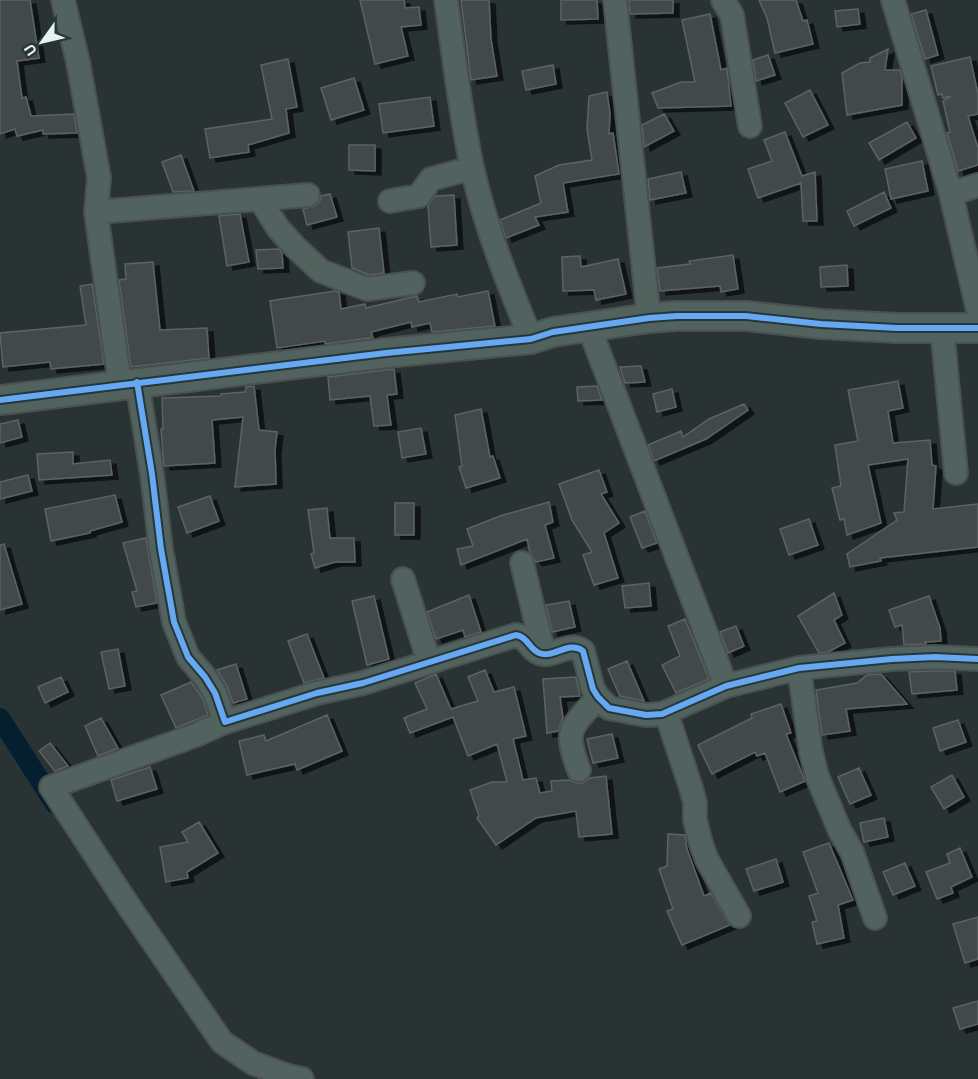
<svg xmlns="http://www.w3.org/2000/svg" width="978" height="1079" viewBox="0 0 978 1079" font-family="'Alegreya Sans',sans-serif">
<defs>
<filter id="shadow"><feDropShadow dx="6" dy="4" stdDeviation="0" flood-color="#0009"/></filter>
</defs>
<rect width="100%" height="100%" fill="#2a3333"/>
<g fill="none" stroke-linecap="round" stroke-linejoin="round">
<path stroke="#041f30" stroke-width="20" d="M0 718 55 804"/>
</g>
<path fill="#42494a" stroke="#5c6364" stroke-width="1.5" filter="url(#shadow)" d="M0 0H30L39 58 17 61 22 98 26 97 31 116 74 114 77 133 43 134V130L17 136 15 129 0 134Z
M360 0H404L405 8 419 7 421 25 401 27 408 56 375 64Z
M461 0H489L491 39 497 76 471 80Z
M561 0H597L598 19 561 20Z
M629 0H673V13L630 14Z
M759 0H796L803 21 807 20 813 44 775 53 767 18Z
M858 9 860 24 837 27 835 11Z
M926 10 938 55 925 59 911 14Z
M710 14 721 70 727 68 731 106 658 108 652 93 681 82H695L682 20Z
M888 49 885 70H900L902 77V105L847 115 842 73 860 63 870 62V58Z
M768 55 775 75 756 81 753 60Z
M970 57 978 94V114L968 116 978 148V165L958 171 947 133 950 132 943 101 951 96 943 98 942 94 938 95 931 66Z
M288 59 297 107 286 109 289 133 248 145 249 152 210 158 205 129 272 119 261 65Z
M553 65 556 84 526 90 522 71Z
M354 78 364 110 331 120 321 88Z
M810 90 828 125 803 137 785 103Z
M607 92 610 114 609 134 613 133 619 174 563 183 568 212 535 217 539 225 506 238 500 220 541 203 535 176 559 165 592 160 587 129 589 96Z
M430 97 434 126 383 133 379 104Z
M664 114 674 131 644 147 642 125Z
M907 122 916 138 879 160 869 143Z
M785 132 802 176 815 172 817 221H803L801 183 758 198 748 169 772 161 764 140Z
M349 145H375V171L349 170Z
M181 155 194 191 173 192 162 162Z
M922 161 928 191 891 199 885 169Z
M681 172 686 193 650 200 648 179Z
M884 192 891 208 854 226 847 211Z
M330 194 337 217 307 225 303 209 315 206 320 201 321 196Z
M454 195 457 245 431 247 428 205 435 196Z
M240 214 249 262 227 266 219 216Z
M379 228 384 273 369 275 352 268 348 232Z
M279 249 282 253 283 268 258 269 256 250Z
M733 255 738 289 721 292 720 286 660 291 657 268 690 264 689 261Z
M580 256 581 267 618 259 626 294 596 300 594 290 563 291 562 257Z
M153 262 160 330 207 328 209 358 131 367 119 280 126 279 125 264Z
M847 265 848 286 821 287 820 267Z
M92 284 104 364 51 369 50 362 3 367 0 333 86 325 80 286Z
M335 291 339 292 341 309 365 304 366 308 417 296 419 302 457 294 458 297 488 291 495 326 432 332 430 323 412 327 411 322 371 332 373 338H369L325 344V341L277 348 270 301Z
M641 366 645 382 625 383 620 367Z
M394 369 397 394 387 395 391 425 374 426 370 396 330 400 328 377Z
M898 381 903 408 888 411 893 443 930 440 932 465 936 466 933 509 978 504V547L880 558 881 561 850 567 847 554 897 520 894 513 904 512 908 459 868 465 881 523 847 535 844 519 840 520 832 488 841 486 835 445 858 441 848 390Z
M254 386 259 430 277 432 275 450 276 484 235 487 243 417 212 420 215 463 164 466 161 429H163L162 398 221 396V394L245 392 246 387Z
M597 386 602 400 578 401 577 387Z
M672 389 676 407 657 412 653 394Z
M744 404 748 410 706 439 654 461 648 445 681 431 683 437 709 419Z
M481 409 490 457 493 456 500 478 466 488 459 467 462 466 455 415Z
M18 420 22 437 0 443V424Z
M421 428 426 454 402 458 398 432Z
M73 452V464L110 460 112 475 39 480 37 454Z
M599 470 607 492 601 494 619 523 604 533 618 578 594 585 583 555 592 552 572 520 559 484Z
M28 475 32 491 0 499V482Z
M115 495 122 522 90 531V533L51 541 45 509Z
M210 496 219 521 187 533 178 507Z
M549 502 553 522 545 525 554 558 536 562 530 553 527 539 461 565 457 549 473 546 467 529 500 516Z
M395 503H414V535H395Z
M327 508 330 538H354L355 562H335L315 568 311 554 314 553 308 510Z
M645 511 657 543 642 548 630 517Z
M809 519 818 545 789 555 780 529Z
M146 538 157 603 136 607 132 592 137 591 123 543Z
M4 544 22 604 0 610V545Z
M649 583 651 606 625 608 622 586Z
M834 593 842 615 834 620 845 643 828 652 819 653 798 616Z
M469 595 481 632 465 637 463 630 436 639 427 612Z
M374 596 389 659 367 665 352 601Z
M929 596 940 628 941 641 925 642 926 644 904 645 902 625 895 627 889 610Z
M569 601 575 627 552 632 546 605Z
M685 619 709 679 676 693 662 665 680 656 668 626Z
M736 626 744 646 728 653 720 632Z
M307 634 324 678 304 683 288 641Z
M118 649 125 686 109 689 101 652Z
M627 661 644 701 620 696 614 683 608 669Z
M236 664 247 699 233 703 227 686 217 670Z
M485 670 494 692 514 687 526 736 513 739 523 780 536 778 540 793 552 791 551 781 570 780 576 783H583L590 778 606 776 612 834 579 837 576 811 536 818 496 845 477 818 479 816 470 790 492 782H507L497 744 468 756 453 717 410 733 404 718 427 709 415 683 436 674 451 709 478 701 468 677Z
M930 671H955L957 690 912 694 909 672Z
M881 674 907 704 846 709 850 731 822 735 816 690 857 683 867 675Z
M61 677 68 692 45 703 38 687Z
M576 677 580 696 560 697 563 718 558 731 547 733 543 679Z
M191 682 203 699 208 715 176 728 161 695Z
M781 704 791 733 786 734 805 781 780 792 765 753 757 756 755 752 712 774 698 745 752 718 751 714Z
M327 715 342 751 297 770 295 764 247 775 239 741 264 735 266 741Z
M101 718 118 748 98 756 85 726Z
M958 720 966 742 940 751 933 728Z
M612 734 618 758 593 763 587 739Z
M50 743 68 766 55 771 39 751Z
M150 767 157 789 117 801 111 780Z
M859 768 871 795 850 804 838 777Z
M952 775 964 797 944 809 931 787Z
M884 818 888 837 864 842 860 823Z
M199 822 218 853 187 872 188 878 166 882 160 847 188 842 182 832Z
M668 834 685 835 687 849 704 896 711 893 730 925 682 945 667 911 673 909 659 869 667 866Z
M829 843 853 900 838 905 844 938 817 944 812 922 817 921 809 896 818 893 803 852Z
M960 848 972 877 951 887 953 893 937 899 926 872 950 863 947 854Z
M776 859 783 882 754 891 746 869Z
M905 863 915 886 893 895 883 872Z
M978 917V959L965 963 953 924Z
M978 1001V1024L960 1029 953 1008Z"/>
<g fill="none" stroke-linecap="round" stroke-linejoin="round">
<g stroke="#495150" stroke-width="26">
<path id="minor" d="M63 0 78 62 99 178 96 212 120 384
M446 0C454 56 460 112 472 167 485 226 508 283 531 339
M615 0 649 318
M723 0 732 15 750 126
M893 0 951 194 978 310
M951 194 978 185
M260 199 278 228 295 247 321 271 367 289 413 283
M390 201 419 196 431 179 472 168
M96 212 308 195
M589 327 726 686
M942 328 956 473
M137 382 152 474 161 549 174 622 188 657 205 677 215 693 225 722 317 693 363 683 516 635C528 637 529 649 539 653 553 659 569 640 583 651L593 689 598 697 609 708 646 715 662 714 726 686 799 668 892 659 935 657 978 659
M522 563 544 654
M403 579 429 662
M799 668 811 752 817 776 840 831 852 852 875 918
M666 712 691 788 695 803V820L701 844 707 860 739 916
M225 722 196 735 51 787 128 905 222 1042 253 1063 288 1076 302 1079
M579 770C563 728 571 729 598 697"/>
</g>
<g stroke="#495150" stroke-width="32">
<path id="tertiary" d="M0 400 386 353 531 339 553 332 649 318 677 316H746L821 324 897 328H978"/>
</g>
<use href="#minor" stroke="#52625e" stroke-width="22"/>
<use href="#tertiary" stroke="#52625e" stroke-width="28"/>
<g stroke="#263737" stroke-width="10">
<path id="cycleway" d="M137 382 152 474 161 549 174 622 188 657 205 677 215 693 225 722 317 693 363 683 516 635C528 637 529 649 539 653 553 659 569 640 583 651L593 689 598 697 609 708 646 715 662 714 726 686 799 668 892 659 935 657 978 659
M0 400 386 353 531 339 553 332 649 318 677 316H746L821 324 897 328H978"/>
</g>
<use href="#cycleway" stroke="#66a8f1" stroke-width="6"/>
</g>
<g transform="translate(42 42) rotate(236)" stroke="#263737" stroke-width="4.5" paint-order="stroke">
<path d="M0-4.5L10 22L0 15L-10 22Z" fill="#e6f1f0"/>
<text y="-9" font-size="16" font-weight="bold" text-anchor="middle" fill="#e6f1f0">U</text>
</g>
</svg>
